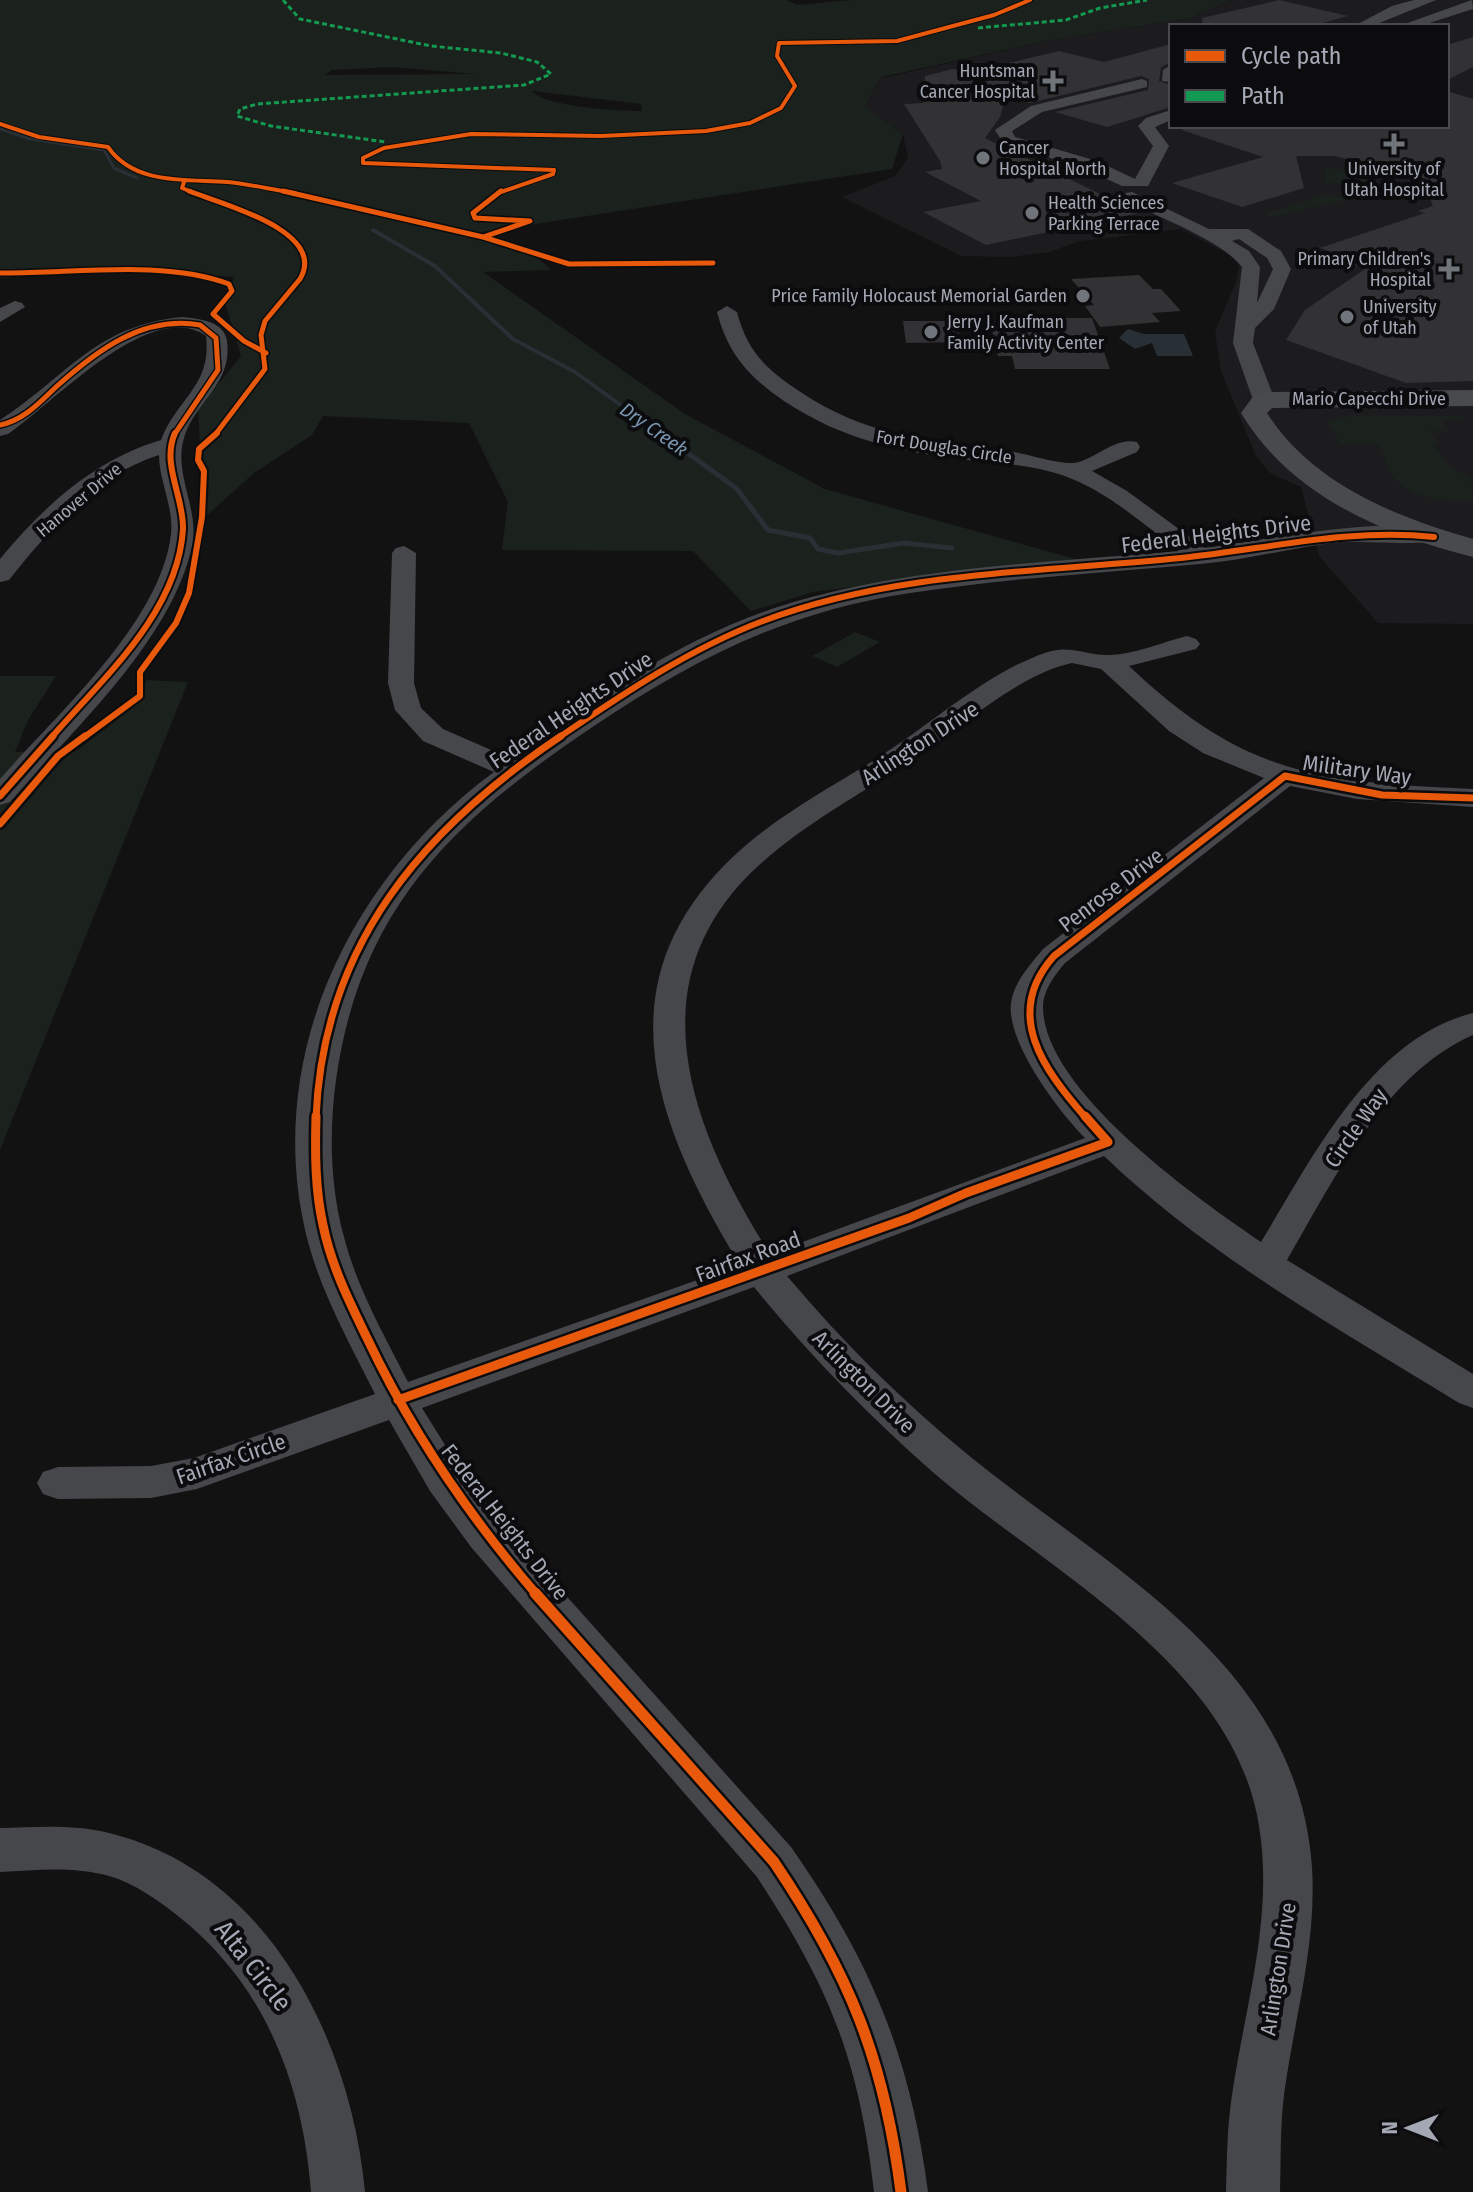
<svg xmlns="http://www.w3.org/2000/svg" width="1473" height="2192" viewBox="0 0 1473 2192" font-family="'Fira Sans Condensed',sans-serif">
<rect width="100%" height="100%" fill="#121212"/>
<path fill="#1c1c1e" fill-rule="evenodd" d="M1232 0H1473V624L1378 623 1319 556 1301 487 1270 473 1256 456 1221 371 1215 331 1236 282 1239 266 1232 256 1181 229 1080 241 1050 252 1009 257 961 256 842 197 895 176 908 158 903 134 865 106 882 78 1047 41 1190 18ZM1171 26H1447V126H1171Z"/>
<path fill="#1b211c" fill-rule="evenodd" d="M0 0H787L797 5 852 0H1232L1190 18 1047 41 882 77 865 106 903 134 892 169 470 234 537 257 551 270 483 272 685 414 825 489 1075 559 813 592 751 611 693 551 502 550 508 502 469 423 323 416 312 435 254 473 204 518 198 409 241 356 226 306 234 277 120 269 0 278ZM393 67 474 74H475L325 75 332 70ZM532 91 641 104 642 111C619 111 546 107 532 91Z
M1326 166 1372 178 1379 190 1325 182Z
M1327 193 1346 200 1273 217 1265 214Z
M1349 415 1461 416 1465 420H1442L1449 431H1431L1438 444H1432L1451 467 1471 477 1473 501C1446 503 1407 498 1391 474 1384 464 1385 453 1379 444H1340L1327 422Z
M855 632 880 642 837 667 812 656Z
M0 676H56L28 720 15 752 76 751 130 710 147 680 188 682 0 1150Z"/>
<path fill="#282f35" d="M1128 329 1144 334H1184L1193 356H1157L1152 343 1135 349 1119 338Z"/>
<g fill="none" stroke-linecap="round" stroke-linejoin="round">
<path stroke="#282f35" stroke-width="3" d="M0 129 30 139 104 150 114 168 137 178"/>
<path stroke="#282f35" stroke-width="4" d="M373 230 435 266 513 339 575 372 662 435"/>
<path stroke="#282f35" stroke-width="5" d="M660 433 736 488 768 530 810 538 818 549 838 553 904 543 952 548"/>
</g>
<path fill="#323235" d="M1279 0 1348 16 1312 26H1203L1202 18Z
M1473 37V67L1447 80V45Z
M1171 44V62L1161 67 1159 81 1171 85V107L1107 127 1055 112 1148 90 1149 79 1141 76 1030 103 1006 95 1000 117 985 138 1139 213 986 245 923 212 981 201 925 172 942 169 940 161 904 104 923 103 925 76 953 69 970 72 1059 51 1104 62Z
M1447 91 1473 99V381L1406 383 1286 340 1305 310 1365 269 1322 253 1329 251 1320 248 1425 213 1418 211 1433 206 1420 172 1382 169 1335 156H1296L1304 188 1242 207 1172 183 1263 157 1182 130V126H1447Z
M1139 275 1153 289H1161L1181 311 1152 313 1160 322 1100 327 1085 306 1094 305 1071 279Z
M1005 318H1092L1110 369H1015L1012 356H998L992 330 1002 329 1001 324H1006Z
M903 321H956L960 342 906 343Z"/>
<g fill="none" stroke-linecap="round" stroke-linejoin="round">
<path fill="#46474b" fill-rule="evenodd" d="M1414 0H1436L1372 26H1354L1392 6Z
M1472 0 1473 9 1420 26H1399Z
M1171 65V82L1162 81 1163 70Z
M1142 79 1147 81V87L1042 112 1012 131 1015 137 1097 161 1135 179 1153 146 1138 126 1146 118 1171 110V120L1155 127 1169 146 1148 186H1122L1085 169 1003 143 995 130 1031 106Z
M1132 192 1209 229H1248L1281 251 1291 269 1274 309 1255 328 1253 343 1275 400 1272 405 1264 406 1253 400 1233 343 1242 267C1221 240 1158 217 1126 201V193ZM1239 239 1267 258 1273 269 1257 303 1260 267 1249 251 1232 241Z
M15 301 22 303 25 307 0 322V308Z
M727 306 737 312C747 351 766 369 799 391 868 437 928 441 1008 451 1028 454 1048 461 1068 463 1091 465 1112 436 1137 442L1140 447 1137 452 1092 471 1127 491 1205 548C1243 544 1425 507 1446 537 1435 548 1363 540 1340 542 1294 547 1247 560 1200 564 1104 573 1006 578 910 593 785 612 694 659 591 728 453 821 360 908 336 1080 329 1131 330 1187 344 1237 357 1288 384 1335 408 1382L740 1265C656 1127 598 982 736 854 777 816 828 789 876 759 929 726 980 678 1039 655 1071 642 1083 656 1110 655 1135 654 1163 642 1187 636L1196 639 1200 644 1196 649 1129 666C1245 776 1319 782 1473 789V807L1357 799 1290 786 1065 963C1055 975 1044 989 1043 1005 1041 1089 1198 1199 1261 1242 1312 1159 1370 1039 1473 1013V1035C1384 1074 1334 1180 1287 1260L1473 1374V1408L1459 1403C1337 1328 1208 1256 1104 1156L787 1276C842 1341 901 1400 967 1454 1109 1570 1297 1662 1312 1867 1317 1944 1294 2020 1284 2095 1280 2127 1281 2160 1280 2192H1226C1227 2160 1227 2127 1232 2095 1245 2006 1274 1917 1259 1826 1234 1665 1048 1571 935 1474 869 1416 810 1356 754 1287L422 1408 460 1469 501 1523 791 1847C870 1960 910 2054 928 2192H874C859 2060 830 1988 757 1877L471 1547 430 1491 389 1420 197 1489 151 1498 58 1499 43 1494 37 1483 43 1472 58 1467 151 1466 194 1458 375 1394C350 1344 321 1293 307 1238 262 1058 350 878 494 772L423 741 395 710 388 683 392 553 396 548 404 546 416 553 414 683 421 708 443 729 512 759C594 698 683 637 781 606 909 566 1047 563 1179 551 1143 524 1106 490 1062 475 1032 465 998 463 967 460 900 452 841 439 784 401 749 377 728 354 717 312ZM1072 663 1101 669 1169 731 1203 753 1264 778 1043 949C1030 965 1014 982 1011 1003 1006 1042 1059 1112 1085 1138L770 1254C692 1131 632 982 758 866 803 825 857 796 908 763 956 732 1016 675 1072 663Z
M183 317C200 319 224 321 227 341 233 384 195 401 184 438 173 474 200 509 192 546 172 640 72 731 10 802L0 805V779C57 714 161 622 171 534 174 507 159 481 159 455 97 474 48 531 9 580L0 582V559C44 506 94 460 161 440 177 398 212 386 206 336 150 297 52 405 8 434L0 436V420C68 376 95 325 183 317Z
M0 1828C36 1827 74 1824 109 1833 269 1872 351 2041 365 2192H311C303 2085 265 1984 178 1916 158 1900 134 1883 109 1876 74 1866 36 1870 0 1872Z"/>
<path fill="#484a4d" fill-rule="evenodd" d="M1473 390V406L1272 408 1267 413C1312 484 1396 517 1473 539V557C1382 534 1291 496 1241 413L1255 394 1264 392Z"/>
<path stroke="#139951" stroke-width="3" stroke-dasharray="5 3" stroke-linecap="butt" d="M283 0 300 19 431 46 501 53 537 62 551 74 524 85 257 104 240 109 237 116 271 126 386 142
M978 28 1066 20 1100 8 1147 0"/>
<g stroke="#0c0c0e" stroke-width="6">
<path id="cycleway-far5" d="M0 124 39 137 108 147C134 185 186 179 227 182 250 184 273 190 295 193
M184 182 182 188 194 193
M498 193 553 174 554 170 363 163V158L384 148 471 134 601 136 706 131 750 123 781 108 795 86 777 56 779 43 897 41 994 15 1030 0"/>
</g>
<g stroke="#0c0c0e" stroke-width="8">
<path id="cycleway-far4" d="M189 191C215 202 329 230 300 279L265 321 261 335 265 369 215 435
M283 191 483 237 569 264 713 263
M483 237 530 221 475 218 473 213 501 191
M0 273C71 274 163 259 229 284L232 291 213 314 244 341 266 353
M0 425C24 420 39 403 56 387 96 351 143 315 200 325L216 338 218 370 174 435"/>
</g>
<g stroke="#0c0c0e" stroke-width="10">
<path id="cycleway-far3" d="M51 738C102 679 178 613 183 529 184 497 161 464 175 433
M83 738 140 696V672L176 623 189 593 202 517 204 471 198 460 199 449 217 433
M558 738C623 694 689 649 763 621 895 571 1043 572 1181 558 1267 549 1348 528 1434 537"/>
</g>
<g stroke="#0c0c0e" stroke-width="12">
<path id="cycleway-far2" d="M0 796 53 736
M0 824 58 756 85 736
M316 1118C323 944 423 829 561 736
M1086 1118C1044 1070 1002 1014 1054 956L1285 776 1382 795 1473 798"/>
</g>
<g stroke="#0c0c0e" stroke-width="14">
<path id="cycleway-far1" d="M316 1116C315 1152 315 1189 323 1225 331 1265 349 1301 367 1338 412 1433 468 1515 537 1595
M398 1400 909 1218 966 1193 1108 1142 1085 1116"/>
</g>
<g stroke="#0c0c0e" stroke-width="16">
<path id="cycleway" d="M535 1593 774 1862C849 1973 884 2059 901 2192"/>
</g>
<use href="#cycleway-far5" stroke="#e8590c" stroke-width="4"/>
<use href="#cycleway-far4" stroke="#e8590c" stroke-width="5"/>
<use href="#cycleway-far3" stroke="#e8590c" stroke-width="6"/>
<use href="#cycleway-far2" stroke="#e8590c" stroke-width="7"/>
<use href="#cycleway-far1" stroke="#e8590c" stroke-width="9"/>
<use href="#cycleway" stroke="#e8590c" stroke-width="11"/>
</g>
<g fill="#70747b" stroke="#0c0c0e" stroke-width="3">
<path d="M1049 69h8v8h8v8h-8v8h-8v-8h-8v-8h8z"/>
<path d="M1390 132h8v8h8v8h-8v8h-8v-8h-8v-8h8z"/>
<circle cx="983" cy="158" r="8"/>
<circle cx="1032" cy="213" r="8"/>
<path d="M1445 257h8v8h8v8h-8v8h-8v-8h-8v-8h8z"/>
<circle cx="1083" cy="296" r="8"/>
<circle cx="1347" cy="317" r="8"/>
<circle cx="931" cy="332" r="8"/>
</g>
<g text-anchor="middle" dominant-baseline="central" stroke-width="8" stroke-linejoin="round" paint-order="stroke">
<g font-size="18" fill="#a3a8b4" stroke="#0c0c0e" text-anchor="start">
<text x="1035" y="71" text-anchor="end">Huntsman<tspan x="1035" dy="21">Cancer Hospital</tspan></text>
<text x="999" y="148">Cancer<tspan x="999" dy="21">Hospital North</tspan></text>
<text x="1394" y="169" text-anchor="middle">University of<tspan x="1394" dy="21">Utah Hospital</tspan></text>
<text x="1048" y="203">Health Sciences<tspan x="1048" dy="21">Parking Terrace</tspan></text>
<text x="1431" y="259" text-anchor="end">Primary Children's<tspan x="1431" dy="21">Hospital</tspan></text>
<text x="1067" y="296" text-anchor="end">Price Family Holocaust Memorial Garden</text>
<text x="1363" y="307">University<tspan x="1363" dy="21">of Utah</tspan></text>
<text x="947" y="322">Jerry J. Kaufman<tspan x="947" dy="21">Family Activity Center</tspan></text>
</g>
<g font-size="18" fill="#a3a8b4" stroke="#0c0c0e">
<text x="1369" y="399">Mario Capecchi Drive</text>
<text transform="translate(944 447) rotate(9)">Fort Douglas Circle</text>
<text transform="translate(79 500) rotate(-40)">Hanover Drive</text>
</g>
<g font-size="20" font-style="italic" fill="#7995b0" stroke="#0c0c0e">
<text transform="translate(654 429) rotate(35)">Dry Creek</text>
</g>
<g font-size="22" fill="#a3a8b4" stroke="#0c0c0e">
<text transform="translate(1216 534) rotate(-7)">Federal Heights Drive</text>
<text transform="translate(571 710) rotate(-34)">Federal Heights Drive</text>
<text transform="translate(920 743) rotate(-33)">Arlington Drive</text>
<text transform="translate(1357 770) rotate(8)">Military Way</text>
<text transform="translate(1111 890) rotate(-37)">Penrose Drive</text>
<text transform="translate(1356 1128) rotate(-55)">Circle Way</text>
<text transform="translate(748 1257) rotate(-20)">Fairfax Road</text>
<text transform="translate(864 1382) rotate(45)">Arlington Drive</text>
<text transform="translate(231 1459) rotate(-19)">Fairfax Circle</text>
<text transform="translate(505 1522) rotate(52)">Federal Heights Drive</text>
<text transform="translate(1278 1969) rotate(-81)">Arlington Drive</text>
</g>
<g font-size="26" fill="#a3a8b4" stroke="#0c0c0e">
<text transform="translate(253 1966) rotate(52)">Alta Circle</text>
</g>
</g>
<rect x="1169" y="24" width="280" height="104" fill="#0c0c0e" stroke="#484a50" stroke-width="2"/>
<rect x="1185" y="50" width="40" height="12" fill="#e8590c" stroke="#484a50" stroke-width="2"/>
<text x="1241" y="64" font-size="24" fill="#a3a8b4">Cycle path</text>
<rect x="1185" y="90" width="40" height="12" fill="#139951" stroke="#484a50" stroke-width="2"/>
<text x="1241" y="104" font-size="24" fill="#a3a8b4">Path</text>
<g transform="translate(1409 2128) rotate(270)" stroke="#0c0c0e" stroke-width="6" paint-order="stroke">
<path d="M0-6L14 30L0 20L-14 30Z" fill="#a3a8b4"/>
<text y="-12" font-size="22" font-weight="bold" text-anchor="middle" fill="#a3a8b4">N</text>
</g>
</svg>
